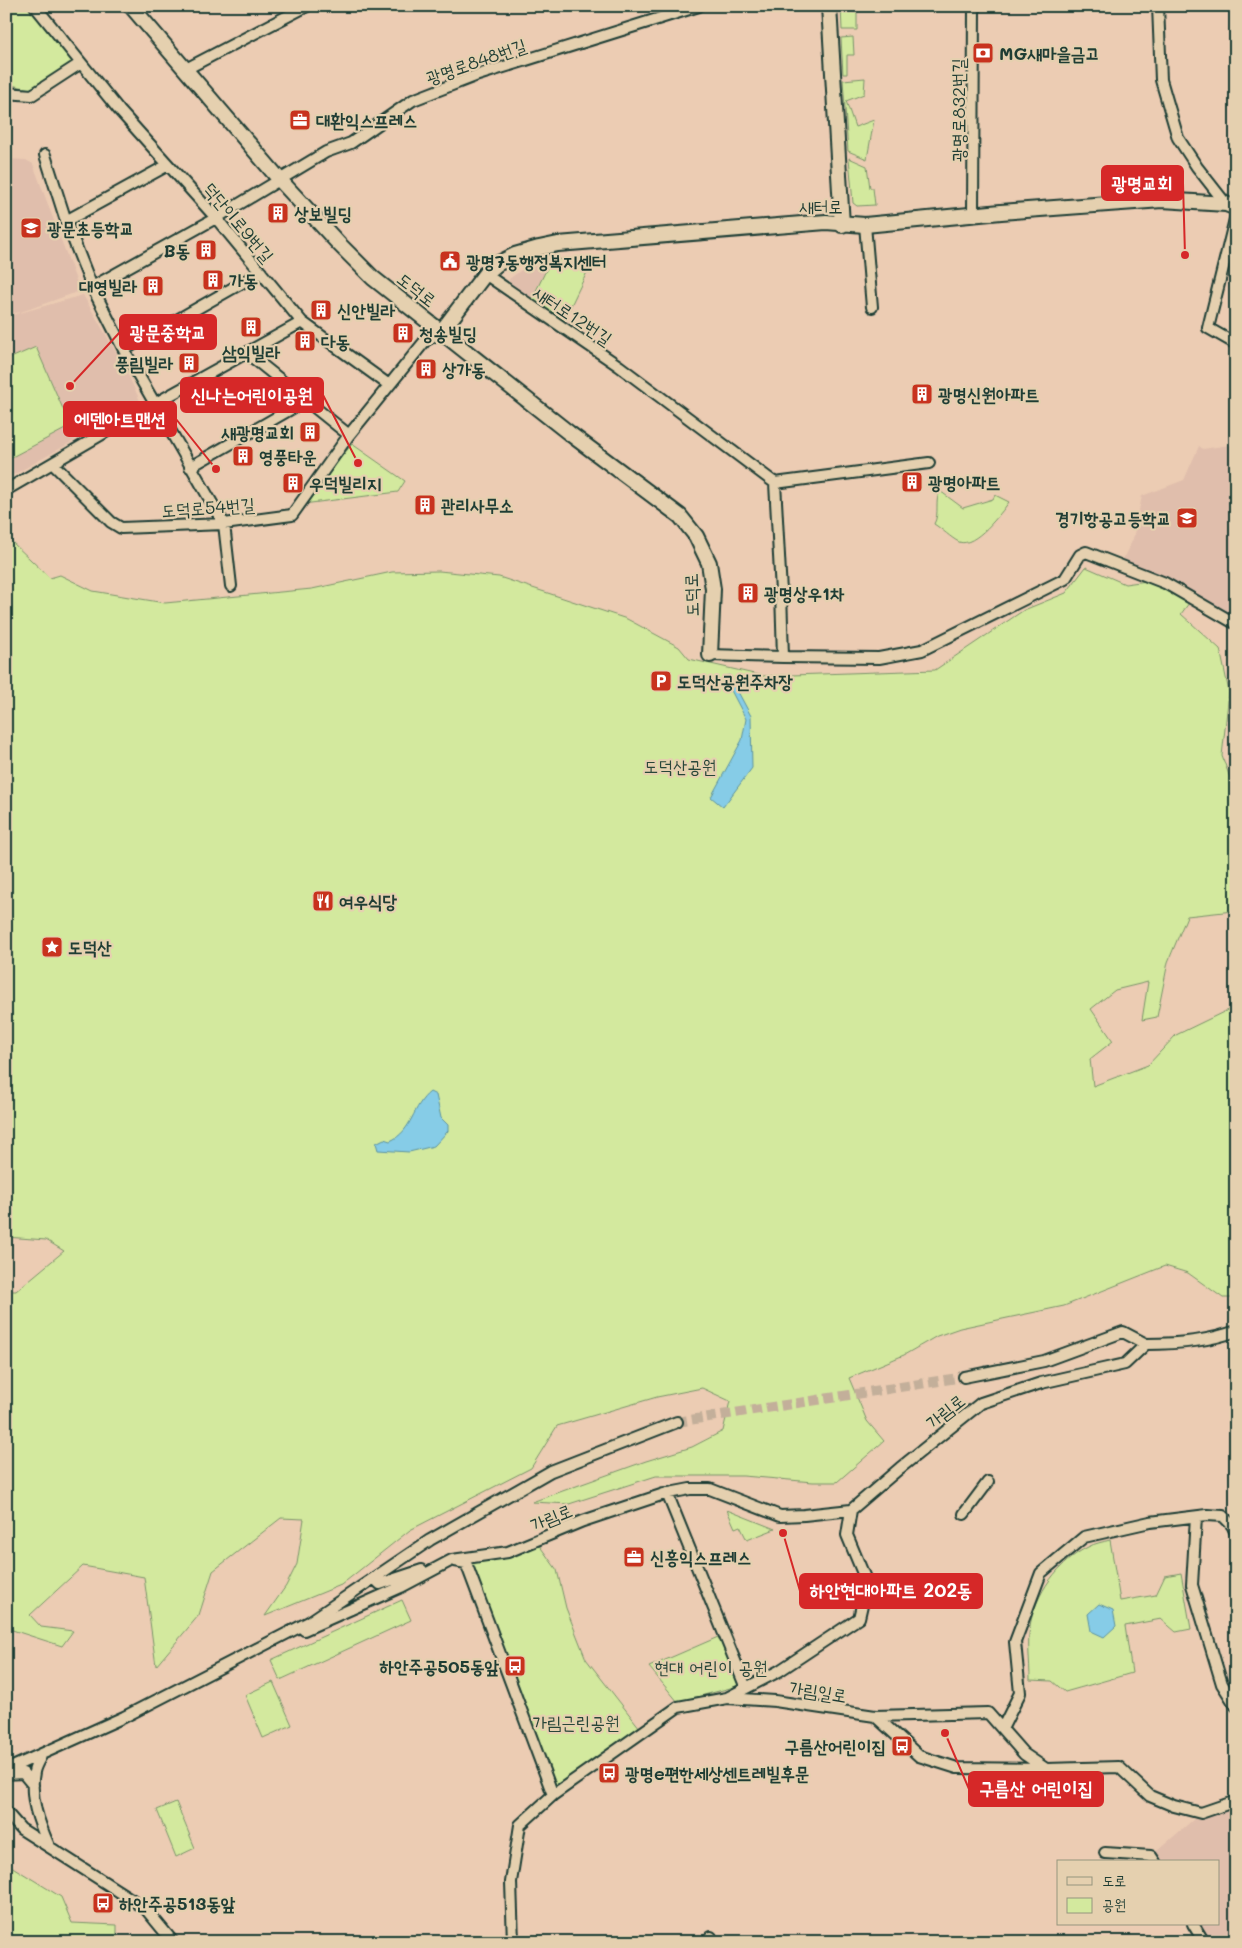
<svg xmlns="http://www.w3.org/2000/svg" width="1242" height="1948" viewBox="0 0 1242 1948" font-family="Mali,'Poor Story',sans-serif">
<rect width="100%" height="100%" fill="#ecccb3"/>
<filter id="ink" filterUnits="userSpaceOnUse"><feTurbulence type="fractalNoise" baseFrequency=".02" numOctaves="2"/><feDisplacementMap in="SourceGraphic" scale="10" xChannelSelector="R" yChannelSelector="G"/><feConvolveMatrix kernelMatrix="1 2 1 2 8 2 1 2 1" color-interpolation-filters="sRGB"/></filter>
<g filter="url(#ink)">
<path fill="#e0beac" d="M6 159 26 160 33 164 80 291 21 312 6 315Z
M551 260 532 299 510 284 509 279 524 268Z
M83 295 125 368 141 403 6 479V317Z
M1236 444V624L1123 559 1133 539 1142 496 1184 480 1199 446 1203 449Z
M1236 1801V1942H1204L1193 1924H1218V1862H1155L1151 1856 1201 1813Z"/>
<path fill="#d3e99e" stroke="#799369" d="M7 6H27L75 63 30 89 6 84Z
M841 6H853V12H857V30H842Z
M853 37 854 55H847V74H843L841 38Z
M865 78 864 94 846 101 855 127 874 120 867 159 848 151 843 80Z
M849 158 867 166 870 188H873L875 205 857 206 853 203Z
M588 258 584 264 589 268 564 320 532 299 551 260Z
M36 347 70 425 69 427 12 457 6 454V360Z
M352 444 405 481 398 492 303 504Z
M940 491 963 508 993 499 995 495 1009 502C1001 513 975 548 959 542 951 538 942 529 934 524 940 513 934 501 940 491Z
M6 533 12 542 50 578 60 575 93 591 165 603 312 589 392 572 439 571 499 577 627 619 679 647 689 659 763 676 935 670 1024 610 1066 593 1086 567 1125 584 1147 581 1189 603 1181 614 1220 649 1229 692 1222 756 1236 794V912L1233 911 1187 916 1168 962 1157 1017 1142 1020 1148 982 1115 990 1091 1009 1113 1041 1090 1059 1093 1086 1148 1065 1176 1035 1236 1006V1298H1223L1188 1273 1165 1266 1064 1306 960 1328 937 1336 904 1355 849 1378 867 1421 884 1441 837 1482H813L743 1476H656L569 1504 532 1502 646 1461 692 1447 723 1431 730 1401 702 1388 657 1397 557 1426 531 1468 410 1530 341 1585 265 1616 286 1586 297 1564 304 1519 281 1518 213 1571 199 1615 156 1666 144 1577 83 1566 30 1615 41 1627 73 1631 62 1646 6 1628V1291H16L64 1251 46 1240 6 1237Z
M727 1510 775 1529 747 1540 740 1526 735 1528Z
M1110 1540 1120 1601 1156 1595 1165 1576 1181 1573 1191 1629 1176 1632 1161 1619 1125 1626 1132 1673 1065 1692 1052 1681 1030 1680C1030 1663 1027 1643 1030 1626 1035 1594 1059 1561 1088 1547 1095 1543 1103 1542 1110 1540Z
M536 1541 557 1570 566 1608 586 1659 643 1732 553 1795 466 1563Z
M402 1600 411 1620 280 1680 271 1660Z
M725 1634 745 1684 678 1702 649 1667Z
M273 1682 292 1725 263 1738 245 1695Z
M176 1802 195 1848 176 1857 157 1810Z
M6 1863 61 1897 72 1923 117 1925V1940L6 1942Z"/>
<path fill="#86cce7" stroke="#5d939f" d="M729 675 751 716 752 768 723 807 711 797 742 740 746 719 724 677Z
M430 1092 436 1095 441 1118 448 1125V1131L434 1146 409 1152 378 1150 376 1143 384 1139 390 1141C413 1131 412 1106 430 1092Z
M1099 1604 1113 1610 1116 1626 1104 1637 1091 1631 1088 1614Z"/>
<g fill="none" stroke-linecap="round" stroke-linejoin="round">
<path stroke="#c3af9a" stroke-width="10" stroke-dasharray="10 5" stroke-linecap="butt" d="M677 1422 964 1377"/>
<g stroke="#1f3d34" stroke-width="14">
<path id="street" d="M35 6 119 110 216 218 302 322 389 385
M1158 6 1161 80 1178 138 1197 167 1226 204
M186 69 307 6
M6 93 32 95 81 63
M45 155 66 221 92 287 124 350 224 524 231 586
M973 215 974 6
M1236 215 1208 328 1236 344
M66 221 168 165
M865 225 872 307
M485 274 619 366 775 483 781 592 783 657 710 655
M92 287 216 218 326 152 351 143 413 100 475 76 699 6
M124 350 261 272
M247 353 349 435
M53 464 111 522 121 528 224 524 292 515 349 435 425 341 441 332
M190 467 305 401
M775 483 929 463
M6 490 154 404 302 322
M783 657 879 658 922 650 1065 579 1080 555 1086 552 1165 583 1236 624
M1146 1344C1176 1344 1207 1342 1236 1331
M667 1493 746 1688
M964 1514 988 1482
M1196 1517 1192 1585 1222 1684 1236 1706
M455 1561 466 1563 553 1795
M374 1578 380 1584 422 1570
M304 1630 401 1587 452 1560 508 1552 583 1521 664 1494 690 1489H710L780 1516 804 1515 851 1510
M727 1698 779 1671 859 1618 867 1583 847 1535 851 1510 900 1468 981 1403 1041 1383 1125 1364 1146 1344 1123 1332 1044 1361 964 1377
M875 1716 988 1713 1024 1754 1046 1769
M1002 1729 1020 1693 1015 1642 1041 1573 1084 1537 1150 1522 1207 1515 1223 1516 1232 1525 1236 1533
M42 1754C39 1760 35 1766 34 1772 29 1798 39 1823 49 1846
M6 1770 124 1717 309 1622 430 1540 551 1471 677 1422
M6 1774 23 1773 33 1785
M6 1812 21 1829 145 1908 173 1942
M1105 1853 1151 1856 1155 1862
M1193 1924 1204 1942
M513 1942 511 1882 520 1825 553 1795 678 1707 727 1698 775 1701 875 1716 919 1756 957 1768 1046 1769 1119 1767 1150 1796 1174 1806 1201 1813 1236 1801
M708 1942 711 1937"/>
</g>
<g stroke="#1f3d34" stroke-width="18">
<path id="secondary" d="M131 6 280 180 339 244 373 278 569 433 680 516 696 536 709 563 713 589 710 655
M829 6 842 225
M441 332 485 274 497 264 515 255 539 248 558 244 826 222 865 225 1001 212 1162 200 1226 204 1236 208"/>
</g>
<use href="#street" stroke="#e5d0af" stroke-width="10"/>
<use href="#secondary" stroke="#e5d0af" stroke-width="14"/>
</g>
</g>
<defs>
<g id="bank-square" transform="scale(1.125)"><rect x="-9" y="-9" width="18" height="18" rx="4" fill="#c8321e" stroke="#e5d0af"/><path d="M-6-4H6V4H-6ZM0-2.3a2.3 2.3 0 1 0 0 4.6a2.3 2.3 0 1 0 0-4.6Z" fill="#fff"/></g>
<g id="office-square" transform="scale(1.125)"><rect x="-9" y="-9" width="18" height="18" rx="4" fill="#c8321e" stroke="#e5d0af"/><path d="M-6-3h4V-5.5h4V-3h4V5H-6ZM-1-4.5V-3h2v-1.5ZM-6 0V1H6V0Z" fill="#fff"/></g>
<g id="building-square" transform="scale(1.125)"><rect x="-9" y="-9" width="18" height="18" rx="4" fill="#c8321e" stroke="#e5d0af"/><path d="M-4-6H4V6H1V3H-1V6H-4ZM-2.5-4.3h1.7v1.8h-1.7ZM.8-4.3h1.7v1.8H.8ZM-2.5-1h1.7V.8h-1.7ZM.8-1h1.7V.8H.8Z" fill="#fff"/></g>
<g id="school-square" transform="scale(1.125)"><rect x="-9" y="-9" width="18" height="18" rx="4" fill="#c8321e" stroke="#e5d0af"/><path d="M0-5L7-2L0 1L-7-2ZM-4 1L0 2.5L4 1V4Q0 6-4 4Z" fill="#fff"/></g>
<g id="civic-square" transform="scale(1.125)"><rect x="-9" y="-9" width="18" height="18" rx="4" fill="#c8321e" stroke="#e5d0af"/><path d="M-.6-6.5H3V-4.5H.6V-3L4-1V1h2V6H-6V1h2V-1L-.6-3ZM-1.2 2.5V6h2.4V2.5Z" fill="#fff"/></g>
<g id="parking-square" transform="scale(1.125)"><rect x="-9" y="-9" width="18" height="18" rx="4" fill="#c8321e" stroke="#e5d0af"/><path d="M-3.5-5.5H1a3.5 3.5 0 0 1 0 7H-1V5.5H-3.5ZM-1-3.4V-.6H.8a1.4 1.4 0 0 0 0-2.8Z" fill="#fff"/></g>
<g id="restaurant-square" transform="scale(1.125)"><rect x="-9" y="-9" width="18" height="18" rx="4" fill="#c8321e" stroke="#e5d0af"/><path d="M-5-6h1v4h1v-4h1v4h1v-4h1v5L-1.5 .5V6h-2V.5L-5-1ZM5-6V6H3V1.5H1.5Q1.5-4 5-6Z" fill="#fff"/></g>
<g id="sight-square" transform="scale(1.125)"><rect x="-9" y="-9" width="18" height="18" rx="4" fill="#c8321e" stroke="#e5d0af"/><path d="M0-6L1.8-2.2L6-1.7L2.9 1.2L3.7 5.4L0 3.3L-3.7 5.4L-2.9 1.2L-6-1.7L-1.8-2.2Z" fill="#fff"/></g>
<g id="bus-square" transform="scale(1.125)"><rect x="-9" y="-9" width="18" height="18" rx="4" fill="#c8321e" stroke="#e5d0af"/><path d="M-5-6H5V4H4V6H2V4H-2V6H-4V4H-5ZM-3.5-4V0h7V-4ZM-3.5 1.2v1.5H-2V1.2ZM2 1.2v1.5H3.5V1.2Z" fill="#fff"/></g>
</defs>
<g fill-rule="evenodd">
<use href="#bank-square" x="983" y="53"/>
<use href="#office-square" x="300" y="120"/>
<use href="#building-square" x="278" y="213"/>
<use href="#school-square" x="31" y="228"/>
<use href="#building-square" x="206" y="250"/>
<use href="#civic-square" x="450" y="261"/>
<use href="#building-square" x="213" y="280"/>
<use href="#building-square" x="153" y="286"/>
<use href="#building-square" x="321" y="310"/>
<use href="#building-square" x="251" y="327"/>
<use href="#building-square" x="403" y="333"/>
<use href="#building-square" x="305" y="341"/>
<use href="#building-square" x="189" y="363"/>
<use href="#building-square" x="426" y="369"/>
<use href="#building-square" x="922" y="394"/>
<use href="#building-square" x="310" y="432"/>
<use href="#building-square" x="243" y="456"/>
<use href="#building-square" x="912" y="482"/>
<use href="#building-square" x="293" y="483"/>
<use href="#building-square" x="425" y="505"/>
<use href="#school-square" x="1187" y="518"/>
<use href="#building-square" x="748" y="593"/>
<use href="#parking-square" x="661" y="681"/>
<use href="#restaurant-square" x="323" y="901"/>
<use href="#sight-square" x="52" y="947"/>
<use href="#office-square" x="634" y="1557"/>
<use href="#bus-square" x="515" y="1666"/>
<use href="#bus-square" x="902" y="1746"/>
<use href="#bus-square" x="609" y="1773"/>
<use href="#bus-square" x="103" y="1903"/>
</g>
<g text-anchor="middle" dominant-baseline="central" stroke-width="4.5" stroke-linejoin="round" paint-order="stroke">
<g font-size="18" font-weight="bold" fill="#1f3d34" stroke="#e5d0af" text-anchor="start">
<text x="999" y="53">MG새마을금고</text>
<text x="316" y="120">대환익스프레스</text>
<text x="294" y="213">상보빌딩</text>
<text x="47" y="228">광문초등학교</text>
<text x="190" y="250" text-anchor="end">B동</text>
<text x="466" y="261">광명7동행정복지센터</text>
<text x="229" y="280">가동</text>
<text x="137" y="286" text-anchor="end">대영빌라</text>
<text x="337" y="310">신안빌라</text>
<text x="419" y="333">청송빌딩</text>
<text x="321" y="341">다동</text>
<text x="251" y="352" text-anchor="middle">삼익빌라</text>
<text x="173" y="363" text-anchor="end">풍림빌라</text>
<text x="442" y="369">상가동</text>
<text x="938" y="394">광명신원아파트</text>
<text x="294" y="432" text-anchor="end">새광명교회</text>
<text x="259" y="456">영풍타운</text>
<text x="928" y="482">광명아파트</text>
<text x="309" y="483">우덕빌리지</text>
<text x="441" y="505">관리사무소</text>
<text x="1171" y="518" text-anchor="end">경기항공고등학교</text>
<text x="764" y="593">광명상우1차</text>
<text x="677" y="681">도덕산공원주차장</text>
<text x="339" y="901">여우식당</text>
<text x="68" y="947">도덕산</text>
<text x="650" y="1557">신흥익스프레스</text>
<text x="499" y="1666" text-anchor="end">하안주공505동앞</text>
<text x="886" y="1746" text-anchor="end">구름산어린이집</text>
<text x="625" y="1773">광명e편한세상센트레빌후문</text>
<text x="119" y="1903">하안주공513동앞</text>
</g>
<g font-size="18" fill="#1f3d34" stroke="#e5d0af">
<text transform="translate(476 61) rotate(-19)">광명로848번길</text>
<text transform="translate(958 110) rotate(-90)">광명로832번길</text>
<text x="821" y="206">새터로</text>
<text transform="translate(239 222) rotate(50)">덕단이로9번길</text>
<text transform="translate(417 289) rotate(38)">도덕로</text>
<text transform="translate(573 315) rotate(34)">새터로12번길</text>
<text transform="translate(208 507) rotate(-4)">도덕로54번길</text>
<text transform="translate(691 595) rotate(-92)">도덕로</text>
<text transform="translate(945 1411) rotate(-38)">가림로</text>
<text transform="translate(551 1517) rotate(-22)">가림로</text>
<text transform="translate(818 1691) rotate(9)">가림일로</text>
</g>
<g font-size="18" fill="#284639" stroke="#e5d0af">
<text x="680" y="766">도덕산공원</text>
<text x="711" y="1667">현대 어린이 공원</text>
<text x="576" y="1722">가림근린공원</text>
</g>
</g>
<path fill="none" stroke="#d62828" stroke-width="2" d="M1185 255L1183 183M70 386L120 332M358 463L323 395M216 469L176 419M783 1533L800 1591M945 1733L969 1789"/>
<g fill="#d62828" stroke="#e5d0af" stroke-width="2">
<circle cx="1185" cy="255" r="5"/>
<circle cx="70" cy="386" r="5"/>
<circle cx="358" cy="463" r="5"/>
<circle cx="216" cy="469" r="5"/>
<circle cx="783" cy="1533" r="5"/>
<circle cx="945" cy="1733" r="5"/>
</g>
<g fill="#d62828" stroke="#d62828" stroke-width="2">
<rect x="1102" y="166" width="81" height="34" rx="5"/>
<rect x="120" y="315" width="96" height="34" rx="5"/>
<rect x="181" y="378" width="142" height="34" rx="5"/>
<rect x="64" y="402" width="112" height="34" rx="5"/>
<rect x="800" y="1574" width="182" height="34" rx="5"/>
<rect x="969" y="1772" width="134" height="34" rx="5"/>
</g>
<g font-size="19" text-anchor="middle" font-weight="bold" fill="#fff">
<text x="1142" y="190">광명교회</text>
<text x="168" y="339">광문중학교</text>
<text x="252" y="402">신나는어린이공원</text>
<text x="120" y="426">에덴아트맨션</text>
<text x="891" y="1597">하안현대아파트 202동</text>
<text x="1036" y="1795">구름산 어린이집</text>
</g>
<rect width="1242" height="1948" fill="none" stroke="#e5d0af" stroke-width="25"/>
<rect x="12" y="12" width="1217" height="1923" fill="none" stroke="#1f3d34" stroke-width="2" filter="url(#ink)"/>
<rect x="1057" y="1860" width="162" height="65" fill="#e5d0af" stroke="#96957e"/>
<rect x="1067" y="1877" width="25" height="8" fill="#e5d0af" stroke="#96957e"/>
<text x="1102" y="1886" font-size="15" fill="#1f3d34">도로</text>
<rect x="1067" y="1898" width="25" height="15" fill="#d3e99e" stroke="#96957e"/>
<text x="1102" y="1910" font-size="15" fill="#1f3d34">공원</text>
</svg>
